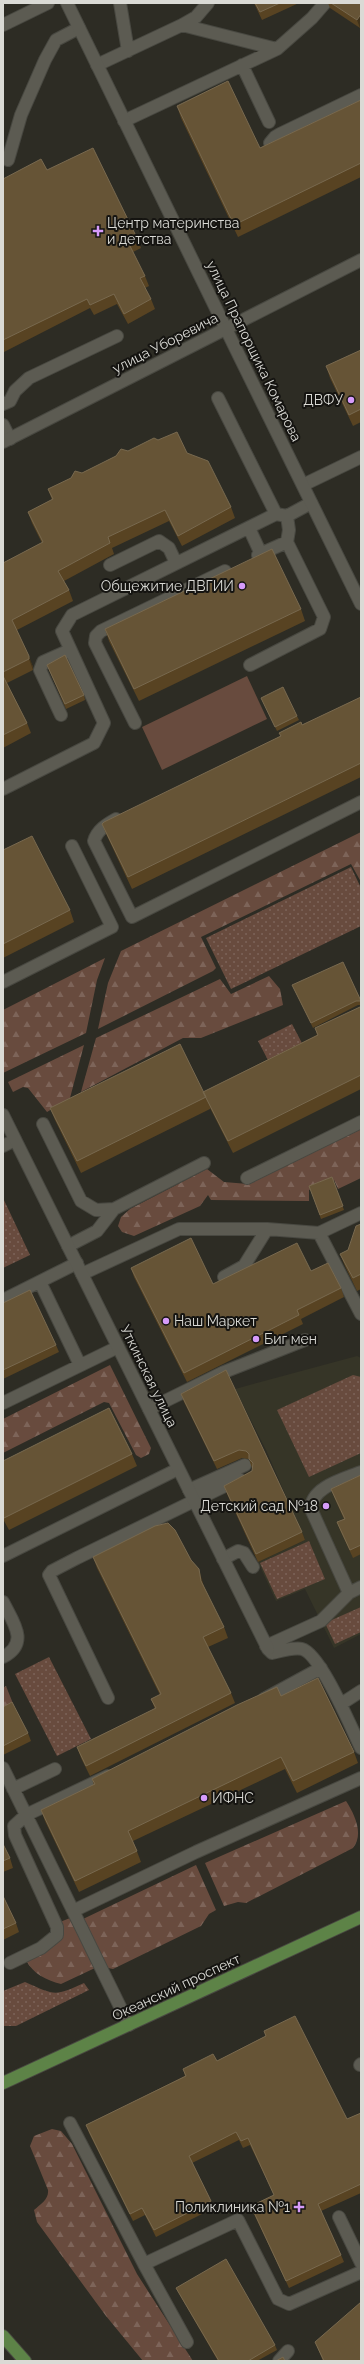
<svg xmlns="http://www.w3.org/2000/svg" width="364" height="2364" viewBox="0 0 364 2364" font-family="Raleway,sans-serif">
<defs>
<pattern id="grass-dots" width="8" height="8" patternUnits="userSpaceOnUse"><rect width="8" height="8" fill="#684b3e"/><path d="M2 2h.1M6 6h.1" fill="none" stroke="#7d6459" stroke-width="1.8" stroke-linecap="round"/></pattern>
<pattern id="forest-firs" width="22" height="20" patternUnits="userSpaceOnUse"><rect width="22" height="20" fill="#684b3e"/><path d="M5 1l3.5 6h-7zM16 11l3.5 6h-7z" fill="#7d6459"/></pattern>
</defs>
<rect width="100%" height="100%" fill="#2d2c24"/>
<path fill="#363527" d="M357 1356 361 1358V1634L334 1648 305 1589 276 1601 258 1562 305 1540 266 1450 235 1389Z"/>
<path fill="url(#grass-dots)" d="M351 867 361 888V926L231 989 206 938Z
M292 1024 304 1047 270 1064 258 1041Z
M3 1198 30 1255 3 1268Z
M353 1375 361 1377V1453L309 1477 277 1410Z
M309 1541 325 1579 277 1599 260 1563Z
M361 1607V1632L335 1644 325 1623Z
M49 1657 91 1739 57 1756 15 1674Z
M25 1982C55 1995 54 1997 84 1983L89 1990 16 2026H3V1991Z"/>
<path fill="url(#forest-firs)" d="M361 832V882L351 864 201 937 216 968 213 971 98 1029 108 983 121 951Z
M105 958 97 980 86 1033 3 1073V1010Z
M269 976 280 989 283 1005 201 1038H183L81 1092 96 1038 220 979 231 994Z
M84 1045 70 1098 47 1112 28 1088 23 1087 13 1092 8 1082Z
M361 1129V1178L338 1189 334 1180 309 1190V1201L211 1200 208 1195 200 1206 134 1236 122 1232 118 1226 121 1217 130 1209 207 1169 224 1182 248 1184Z
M110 1365 151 1448 149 1454 141 1458 136 1455 109 1403 104 1402 3 1453V1419Z
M6 1686 14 1706 3 1711V1688Z
M346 1801C355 1815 364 1834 353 1848L246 1903 238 1902 224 1906 205 1863Z
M196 1865 216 1910 209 1914 201 1926 113 1969 108 1968 83 1919Z
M70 1918 95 1968 61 1984C46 1980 33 1974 26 1960L54 1945 60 1922Z
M52 2129 61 2131 72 2144 137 2274 193 2361H143L106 2316 37 2222 34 2210C41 2204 49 2199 48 2190L30 2146 34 2136Z"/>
<path fill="#684b3e" d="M247 676 267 719 162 770 142 727Z"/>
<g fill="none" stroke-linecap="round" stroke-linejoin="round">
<g stroke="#484841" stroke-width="14">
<path id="service" d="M120 3 128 51
M3 25 48 3
M182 25 277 49
M97 65 182 25 196 17 208 3
M242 65 269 122
M124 121 277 49 312 18 325 3
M270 143 275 137 280 134 361 95
M8 160 21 115 45 60 56 40 79 28
M3 404 10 401 15 391 29 378 117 336
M3 425 10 439
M303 485 361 457
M276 514 287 516 311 503
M287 516 289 530 287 542
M249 528 261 554
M110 565 159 541 169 548 176 563
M250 665 320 629 324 617 287 542 258 555
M61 715 40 670 43 662 70 650
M135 723 95 643 96 636 101 631 225 571
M3 789 94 743 104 723 62 631 72 615 276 514 218 398
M116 819C107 824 97 830 94 841L132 917 361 802
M3 982 112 927 72 846
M43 1124 81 1201 96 1210 114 1209
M3 1146 15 1140
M319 1233 361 1314
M68 1246 97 1231 114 1209 204 1163
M82 1274 179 1229H267L319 1233 361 1213
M224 1277 244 1266 267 1229
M40 1282 80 1365
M3 1300 77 1263
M3 1403 118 1347
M149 1409 224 1372 305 1340
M189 1490 245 1465
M3 1556 178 1469
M223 1559 238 1551 244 1553 253 1567
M349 1593 311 1509C311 1487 344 1479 361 1472
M3 1602C13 1622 30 1643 3 1657
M266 1646 321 1621 349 1593 361 1587
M268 1649 272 1653C281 1651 294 1647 302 1649 321 1654 352 1730 361 1748
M108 1698 49 1575 52 1571 77 1558 239 1479
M264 1699 321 1668
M341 1704 361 1691
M3 1768 129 2025
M13 1789 55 1769
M73 1911 196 1852 361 1778
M10 1963 41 1948 57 1935V1927L15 1835 14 1826 26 1815 108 1776
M360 2065 361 2064
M70 2123 144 2264
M339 2217 361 2263
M187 2342 144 2264 238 2220 278 2299 289 2304 361 2272
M279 2361 288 2351"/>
</g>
<g stroke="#484841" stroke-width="14">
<path id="minor" d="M67 3 226 329
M3 1115 268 1649
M247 1178 361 1122"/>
</g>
<g stroke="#484841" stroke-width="14">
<path id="secondary" d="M226 329 361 604
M3 442 361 260"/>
</g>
<g stroke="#484841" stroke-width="14">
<path id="primary" d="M3 2083 361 1917
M3 2336 25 2361"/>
</g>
<use href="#service" stroke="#5c5b52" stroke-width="12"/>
<use href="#minor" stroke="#5c5b52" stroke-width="12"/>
<use href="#secondary" stroke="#5c5b52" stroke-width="12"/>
<use href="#primary" stroke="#5d8347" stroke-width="12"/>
</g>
<path fill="#584322" d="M254 3H299L262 20Z
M328 3H361V26L360 28 330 8Z
M361 100V177L238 237 181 118 177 106 260 148Z
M47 170 137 238 141 248 133 252 145 276 149 286 145 288 151 299 155 309 128 324 117 304 94 315 90 308 4 352 3 348V179Z
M361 350V422L353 426 330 378 326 366Z
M128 451 187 453 231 507 235 518 182 546 169 521 112 548 114 554 64 581 69 590 73 601 17 630 33 667V670L7 683 27 723 31 733 3 748V563L42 543 32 523 28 512 52 500 48 489Z
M301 609 305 621 139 701 109 641 105 629Z
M47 665 84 695 85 700 66 709Z
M361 697V777L132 889 107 836 102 824 281 736 279 733 302 725Z
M261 698 297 716 299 720 277 731Z
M3 850 70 910 74 922 3 958Z
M292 985 361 1000V1005H358L313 1028Z
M361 1006V1089L233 1153 210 1108V1109L81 1173 55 1120 50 1108 203 1092 317 1035 315 1028 360 1007Z
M332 1177 344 1210 321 1219 309 1186Z
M361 1224V1289L357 1291 345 1266 340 1254 348 1250Z
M131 1268 213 1284 311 1271 341 1288 344 1297 301 1319 303 1324 187 1382 134 1277Z
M3 1303 56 1345 59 1352 3 1379Z
M226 1370 302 1532 305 1540 258 1562 227 1494 224 1486 252 1471V1468L249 1459 242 1458 217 1469 184 1402 181 1394Z
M132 1454 137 1466 9 1530 3 1519V1461Z
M361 1475V1554L353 1558 340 1530 337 1522 344 1519 334 1497 331 1489Z
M93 1557 191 1560 202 1580 204 1587 224 1627 228 1638 208 1647 231 1693 235 1703 90 1776 81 1758 77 1747 155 1709 151 1699 160 1695 97 1568Z
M281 1696 354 1752 358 1763 297 1793 285 1769 133 1841 141 1862 79 1892 45 1821 41 1810 94 1785 92 1779Z
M3 1707 28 1733 31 1741 3 1755Z
M3 1844 10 1858 13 1868 3 1872Z
M3 1896 16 1923 19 1932 3 1940Z
M264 2031 347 2119 361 2113V2193L321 2211 341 2255 344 2262 289 2288 254 2214 251 2206 274 2195 250 2145 243 2148 239 2140 192 2163 211 2201 214 2208 156 2237 145 2215 133 2221 89 2133 86 2125 185 2076 183 2069 217 2061 266 2036Z
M176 2288 275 2345 277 2350 257 2361H218L178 2292Z
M315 2342 361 2361H323Z"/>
<path fill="#41331b" d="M361 14V26L360 28 357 20Z
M29 656 33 667V670L29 659Z
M199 1569 205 1591 201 1581Z"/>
<path fill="#665436" stroke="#78694f" d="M255 3H280L260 12Z
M331 3H361V14L357 20Z
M228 81 260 148 361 100V163L234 225 177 106Z
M93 148 137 238 128 242 145 276 140 278 151 299 124 314 114 294 90 305 87 299 3 340V179L41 159 47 170Z
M361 350V409L349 415 326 366Z
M177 432 187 453 208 461 231 507 178 536 165 510 108 537 110 543 58 571 69 590 12 620 29 656V659L3 672V563L43 542 28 512 53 499 48 489 71 478 75 471 82 473 116 456 121 449 128 451 154 438 158 440Z
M272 549 301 609 134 689 105 629Z
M65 655 84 695 65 704 47 665Z
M3 676 27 723 3 735Z
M283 687 297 716 275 727 261 698Z
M361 697V763L128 877 102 824 104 822 281 736 279 733 301 722 302 725Z
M32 836 70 910 3 944V850Z
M343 962 361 1001H356L311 1023 292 985Z
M361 1006V1075L228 1141 203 1092 318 1035 315 1028 360 1007Z
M180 1044 206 1097 77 1161 50 1108Z
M332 1177 343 1206 320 1215 309 1186Z
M361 1224V1274L353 1278 340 1254 348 1250 356 1226Z
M191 1238 213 1284 297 1243 311 1271 328 1263 341 1288 297 1310 299 1315 184 1373 131 1268Z
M30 1290 56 1345 3 1370V1303Z
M226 1370 302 1532 256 1554 224 1486 252 1471 253 1463 249 1459V1454L246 1451 239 1450 214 1461 181 1394Z
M109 1408 132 1454 4 1518 3 1516V1461Z
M361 1475V1545L350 1550 337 1522 345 1519 331 1489Z
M168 1523 175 1530 191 1560 199 1569 201 1581 224 1627 203 1637 231 1693 86 1766 77 1747 156 1708 151 1699 161 1694 93 1557 155 1526Z
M318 1678 354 1752 293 1781 281 1757 128 1831 137 1851 75 1881 41 1810 95 1784 92 1779 237 1705 277 1687 281 1696Z
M12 1702 28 1733 3 1746V1707Z
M3 1844 10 1858 3 1861Z
M3 1896 16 1923 3 1929Z
M295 2016 347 2119 361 2113V2184L318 2204 341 2255 286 2281 251 2206 274 2195 248 2138 241 2141 236 2132 189 2156 211 2201 154 2230 142 2208 130 2214 86 2125 186 2076 183 2069 213 2054 217 2061 266 2036 264 2031Z
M226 2259 275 2345 248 2361H219L176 2288Z
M361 2302V2361H324L315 2342Z
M283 2357 285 2361H276Z"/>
<g fill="#d69bfa" stroke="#151411" stroke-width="1.5">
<path d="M96 225h4v4h4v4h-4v4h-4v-4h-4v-4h4z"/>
<circle cx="351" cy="400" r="4"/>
<circle cx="242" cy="586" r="4"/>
<circle cx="166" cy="1321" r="4"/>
<circle cx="256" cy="1339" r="4"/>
<circle cx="326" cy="1506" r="4"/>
<circle cx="204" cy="1798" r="4"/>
<path d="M297 2201h4v4h4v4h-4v4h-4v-4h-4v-4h4z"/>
</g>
<g text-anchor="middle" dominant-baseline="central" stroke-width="4" stroke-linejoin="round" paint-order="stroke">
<g font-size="14" fill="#dadad5" stroke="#151411" text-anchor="start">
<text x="107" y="223">Центр материнства<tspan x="107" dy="16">и детства</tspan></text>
<text x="343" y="400" text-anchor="end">ДВФУ</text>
<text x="234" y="586" text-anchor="end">Общежитие ДВГИИ</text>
<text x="174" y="1321">Наш Маркет</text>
<text x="264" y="1339">Биг мен</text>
<text x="318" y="1506" text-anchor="end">Детский сад №18</text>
<text x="212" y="1798">ИФНС</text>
<text x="290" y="2207" text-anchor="end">Поликлиника №1</text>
</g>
<g font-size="14" fill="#dadad5" stroke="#151411">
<text transform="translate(165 343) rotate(-27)">улица Уборевича</text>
<text transform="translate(254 351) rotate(64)">улица Прапорщика Комарова</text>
<text transform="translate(149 1376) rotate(64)">Уткинская улица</text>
<text transform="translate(176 1987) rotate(-25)">Океанский проспект</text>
</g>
</g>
<rect width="364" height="2364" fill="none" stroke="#dadad5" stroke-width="8"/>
</svg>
